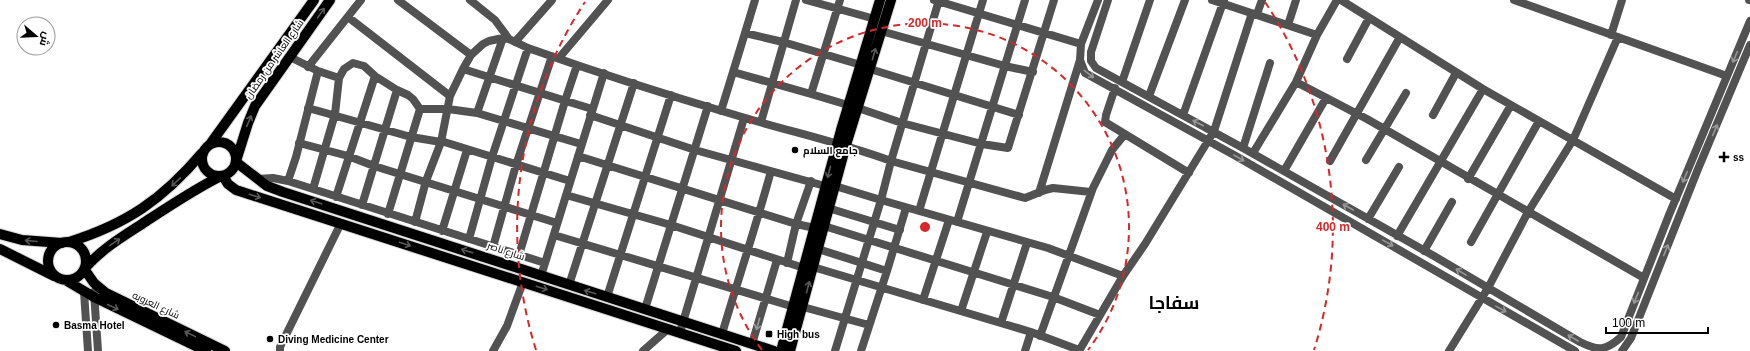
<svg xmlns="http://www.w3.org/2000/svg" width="1750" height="351" viewBox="0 0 1750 351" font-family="Arial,Cairo,sans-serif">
<rect width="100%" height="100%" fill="#fff"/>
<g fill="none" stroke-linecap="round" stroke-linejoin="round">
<g stroke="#dbdbdb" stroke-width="12">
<path id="major" d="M202 159a17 17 0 1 1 34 0a17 17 0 1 1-34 0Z
M211 143 314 0
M237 158 248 123 255 106 330 0
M236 162 267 186 283 192 774 351
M223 176 228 184 236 190 736 351
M0 234 22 240 62 243
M48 261a19 19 0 1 1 38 0a19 19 0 1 1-38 0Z
M69 242C127 224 163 199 202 153
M0 249 54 276
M86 267C102 249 122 237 142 224 168 207 193 190 221 176
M85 270 94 283 106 293 225 351
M67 281 94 297 206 351
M781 351 841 130 880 0
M790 351 846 145 891 0"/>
</g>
<path stroke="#525252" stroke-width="8" d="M398 0 471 55
M470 0 495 20 509 39
M806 0 875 19
M840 0 811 94 848 105
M934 0 1081 44
M939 0 891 161 1025 198 1045 190 1053 188 1091 192
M1098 0 1081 44 1080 60 1085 73 1234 155 1575 351
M1108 0 1091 52V61L1096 68 1243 148 1434 256 1580 342C1598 351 1606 351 1621 337L1669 215 1750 21
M1212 0 1317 35
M1341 0 1483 89 1676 199
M1514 0 1727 76
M1749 0H1750
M1257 14 1262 0
M348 17 450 96
M1288 25 1296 0
M881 31 1005 66 1033 72
M745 33 755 0
M1611 35 1622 0
M515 42 552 0
M559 58 608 0
M1347 59 1369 18
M308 67 361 0
M463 69 592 109
M870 69 1019 115
M318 71 339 78
M1122 82 1150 0
M1296 82 1367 119 1644 278
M1115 88 1106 115 1105 122 1189 173
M811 94 733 72 745 33 783 42 861 65
M1149 96 1185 0
M308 108 411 137 441 142
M858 108 902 123 982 144 1008 148 1054 0
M721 111 733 72
M477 113 503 38
M590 115 695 150 825 186
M1183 115 1224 0
M1433 115 1456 73
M761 122 796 0
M441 141 570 181
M299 143 348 156 374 166 557 223
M1243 148 1270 63
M1253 153 1296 82 1317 35 1337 0
M578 156 796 224 815 228
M1366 160 1406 93
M1330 161 1400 37
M1284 171 1326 98
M257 179 273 178 288 181 545 263
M1468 179 1511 105
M288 181 296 157 318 71 290 57
M835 186 881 200 835 351
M313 189 335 114 339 78 344 69 353 63 364 66 375 76 397 90 408 95 413 99 420 109
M1039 193 1080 60
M566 195 671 225 804 268
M336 197 375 76
M362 205 397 90
M828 208 900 230
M919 211 983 0
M388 214 420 109H448L477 113 581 144
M1368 219 1399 167
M415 222 426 181 441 142 450 96 463 69 471 55 483 44 489 41 503 38 509 39 528 48C598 73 670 96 742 117 792 132 842 143 891 161L881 200 1048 248 1123 276
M957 222 1025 0
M824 226 1053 297 1100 315
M442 231 467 150
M554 235 794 307
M1397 236 1483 89
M469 239 492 157 528 48
M1471 242 1539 121
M493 247 516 165 552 56
M818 249 887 271
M1424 251 1452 202
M519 255 565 101 577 65
M787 263 796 224 811 181
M813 267 1031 332 1079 350
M541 276 604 73
M569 285 634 83
M84 292 88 351
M94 292 98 351
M607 297 671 95
M923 300 949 220
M803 307 869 325
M645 309 708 106
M961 311 987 232
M1001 323 1027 243
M680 332 744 118
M722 334C738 280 756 226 771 171
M1040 336 1093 188 1112 150 1125 134
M752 344 777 260
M280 351V347L341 223
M493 351 507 326 523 282
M643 351 668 329
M861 351 887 271 906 208
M1025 351 1031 332
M1079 351 1123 276 1145 244 1214 131 1252 13
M1449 351 1488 288 1528 212 1573 140 1618 37
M1622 351 1631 338 1698 169 1750 45"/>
<use href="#major" stroke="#000" stroke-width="10"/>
</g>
<defs><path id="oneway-shaft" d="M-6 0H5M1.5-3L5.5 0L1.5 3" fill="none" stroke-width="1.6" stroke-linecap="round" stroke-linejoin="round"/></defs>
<g stroke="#595959">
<use href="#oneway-shaft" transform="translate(321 13) rotate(-55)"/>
<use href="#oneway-shaft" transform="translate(874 54) rotate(-74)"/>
<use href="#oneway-shaft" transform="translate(249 121) rotate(-67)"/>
<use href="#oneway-shaft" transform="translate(829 172) rotate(105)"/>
<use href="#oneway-shaft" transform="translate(176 182) rotate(136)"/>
<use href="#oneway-shaft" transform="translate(255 196) rotate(17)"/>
<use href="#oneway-shaft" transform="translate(316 202) rotate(-162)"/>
<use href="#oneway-shaft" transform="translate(31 241) rotate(-175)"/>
<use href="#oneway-shaft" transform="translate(115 242) rotate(-34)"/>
<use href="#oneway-shaft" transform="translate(405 244) rotate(18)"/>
<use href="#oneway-shaft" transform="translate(467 251) rotate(-162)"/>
<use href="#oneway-shaft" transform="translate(808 287) rotate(-75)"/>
<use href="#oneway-shaft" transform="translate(542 288) rotate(17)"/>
<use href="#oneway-shaft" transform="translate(590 292) rotate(-163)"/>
<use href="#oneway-shaft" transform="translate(113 307) rotate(25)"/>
<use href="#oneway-shaft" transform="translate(190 334) rotate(-154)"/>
</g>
<g stroke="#979797">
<use href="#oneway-shaft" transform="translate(1735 57) rotate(113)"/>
<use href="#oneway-shaft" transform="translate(1089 74) rotate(38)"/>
<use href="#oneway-shaft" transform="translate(1198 123) rotate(-153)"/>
<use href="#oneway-shaft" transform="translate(1715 130) rotate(-67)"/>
<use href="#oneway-shaft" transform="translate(1239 158) rotate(30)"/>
<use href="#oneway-shaft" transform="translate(1685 177) rotate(113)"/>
<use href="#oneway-shaft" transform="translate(1348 207) rotate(-150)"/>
<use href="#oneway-shaft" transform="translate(1388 243) rotate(29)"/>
<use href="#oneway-shaft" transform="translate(1666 250) rotate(-68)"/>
<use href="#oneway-shaft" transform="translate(1461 272) rotate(-149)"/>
<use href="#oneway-shaft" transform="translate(1636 298) rotate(112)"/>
<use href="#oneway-shaft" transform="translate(1501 309) rotate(29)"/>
<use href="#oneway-shaft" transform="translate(758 324) rotate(106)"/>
<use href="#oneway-shaft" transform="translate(1573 338) rotate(-150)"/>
</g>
<g fill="none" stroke="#d62828" stroke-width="2" stroke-dasharray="7 5">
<path d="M762 350A204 204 0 1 1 1088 350"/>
<path d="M536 350A408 408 0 0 1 585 2M1265 2A408 408 0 0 1 1314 350"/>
</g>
<g fill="#000" stroke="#fff" stroke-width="1.5">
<circle cx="795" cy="150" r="4"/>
<path d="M1722 151h4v4h4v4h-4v4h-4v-4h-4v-4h4z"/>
<circle cx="56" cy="325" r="4"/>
<rect x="765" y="330" width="8" height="8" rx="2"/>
<circle cx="270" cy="339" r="4"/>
</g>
<g text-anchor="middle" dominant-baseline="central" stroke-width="3.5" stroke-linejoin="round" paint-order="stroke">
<g font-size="10" fill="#000" stroke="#fff">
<text transform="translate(274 59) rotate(-55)">شارع العاشر من رمضان</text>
<text transform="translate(506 251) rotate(18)">شارع ناصر</text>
<text transform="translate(156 305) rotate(25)">شارع العروبه</text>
</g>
<g font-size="10" font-weight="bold" fill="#000" stroke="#fff" text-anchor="start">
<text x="803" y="150">جامع السلام</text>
<text x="1733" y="157">ss</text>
<text x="64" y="325">Basma Hotel</text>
<text x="777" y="334">High bus</text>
<text x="278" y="339">Diving Medicine Center</text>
</g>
<g font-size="18" font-weight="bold" fill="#000" stroke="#fff">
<text x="1174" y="303">سفاجا</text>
</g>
</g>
<circle cx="925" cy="227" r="6" fill="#d62828" stroke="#fff" stroke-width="2"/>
<g font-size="12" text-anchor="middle" font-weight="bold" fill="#d62828" stroke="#fff" stroke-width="3.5" stroke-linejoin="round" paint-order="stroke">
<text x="925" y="27">200 m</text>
<text x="1333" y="231">400 m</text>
</g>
<g transform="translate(36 36) rotate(109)"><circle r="19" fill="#ffffff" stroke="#999999"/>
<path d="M0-3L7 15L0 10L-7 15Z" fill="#000000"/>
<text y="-6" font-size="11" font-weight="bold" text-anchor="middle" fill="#000000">ش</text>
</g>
<path d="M1606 327v6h102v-6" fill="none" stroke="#000000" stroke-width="2"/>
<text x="1612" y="327" font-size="12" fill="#000000" stroke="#ffffff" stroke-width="3" paint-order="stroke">100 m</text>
</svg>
